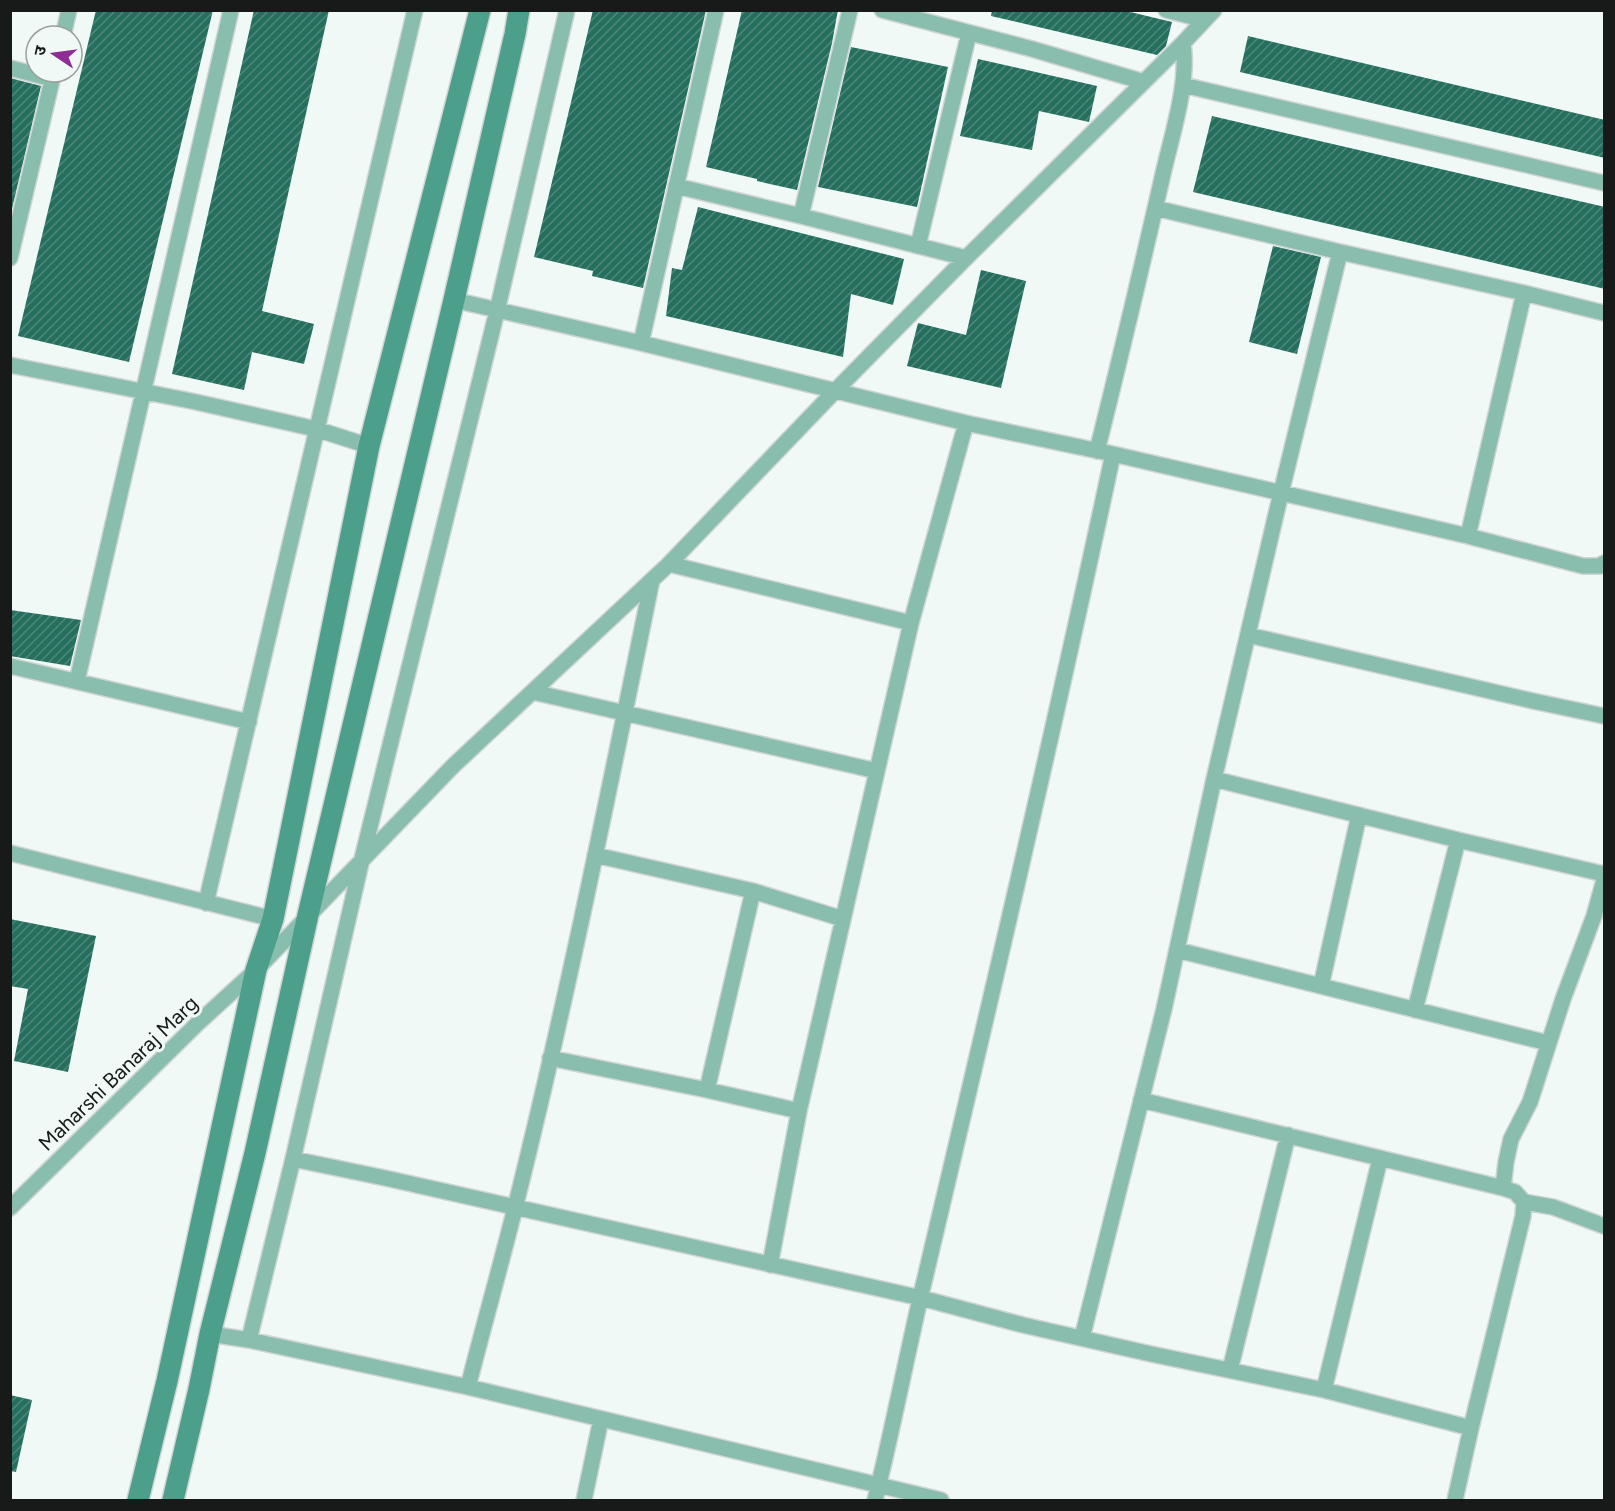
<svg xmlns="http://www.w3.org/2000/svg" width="1615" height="1511" viewBox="0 0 1615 1511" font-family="Figtree,'Noto Sans Devanagari',sans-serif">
<defs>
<pattern id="building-hatch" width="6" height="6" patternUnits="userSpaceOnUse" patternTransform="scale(1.5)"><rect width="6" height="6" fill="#246f5e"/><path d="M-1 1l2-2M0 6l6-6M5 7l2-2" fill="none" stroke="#51867a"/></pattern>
</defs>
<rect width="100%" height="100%" fill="#f1f9f7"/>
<path fill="url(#building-hatch)" d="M96 10H213L129 362 18 336Z
M254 10H329L262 311 314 324 304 364 252 352 244 390 172 374Z
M593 10H706L643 288 592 276 593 271 534 257Z
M742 10H838L832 43 797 190 757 181V179L706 167Z
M992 10H1122L1172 22 1166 46 1157 55 991 16Z
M1248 36 1605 120V158L1240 72Z
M851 47 948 67 917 207 818 187Z
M978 59 1097 86 1089 122 1039 111 1032 150 960 136Z
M10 78 41 86 11 213 10 212Z
M1212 116 1605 207V289L1193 192Z
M698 207 904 259 893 305 851 294 843 357 666 316 672 268 682 270Z
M1273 246 1321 257 1297 354 1249 342Z
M981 270 1026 281 1001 388 907 366 918 323 966 335Z
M10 610 81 620 70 666 10 656Z
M10 919 96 936 68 1072 14 1061 28 989 10 986Z
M10 1395 32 1400 16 1472 10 1471Z"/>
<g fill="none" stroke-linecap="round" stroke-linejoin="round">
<g stroke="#ced5d3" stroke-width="18">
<path id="street" d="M882 10 1032 49 1144 82
M1166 10 1205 20
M63 36 69 10
M10 68 52 79
M1183 85 1604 183
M676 186 801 216 966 258
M1155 208 1340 252 1524 293 1604 313
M801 216 850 10
M918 246 969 33
M10 258 54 72
M454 300 641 343 966 423 1113 454 1468 536 1583 566H1600L1604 563
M641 343 716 10
M10 365 196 402 316 429 369 446
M1097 451C1120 359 1142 266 1163 174 1172 134 1189 84 1183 43
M1468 536 1524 293
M669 564 911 623
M1248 635 1533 701 1604 716
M10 666 249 722
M77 681 231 10
M533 692 877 771
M1214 779 1458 840 1604 874
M10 853 273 919
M595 855 753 891 707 1090 799 1111 911 623 966 423
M753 891 843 919
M206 903 415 10
M1177 950 1548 1043
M1321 986 1359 815
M1415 1010 1458 840
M550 1058 707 1090
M1141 1100 1503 1188 1515 1192 1524 1202 1523 1216 1471 1428 1455 1500
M293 1159 385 1178 921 1298 1023 1325 1151 1354 1324 1390 1471 1428
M1503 1188 1506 1162 1511 1139 1530 1102 1563 999 1594 916 1604 880
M1524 1202 1553 1207 1604 1226
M10 1208 197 1024 256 970 453 766 669 564 835 391 966 258 1183 43 1214 10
M770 1265 799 1111
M210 1334 249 1340 468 1387 941 1500
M1082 1338 1164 1009 1214 779 1281 493 1340 252
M249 1340 293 1159 362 859 497 311 567 10
M1230 1370 1288 1135
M468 1387C483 1328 500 1268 515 1208 567 1000 609 790 652 580
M1324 1390 1380 1159
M584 1500 601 1419
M875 1500C892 1432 905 1364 921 1295 987 1015 1053 735 1113 454"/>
</g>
<g stroke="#ced5d3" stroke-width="24">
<path id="secondary" d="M138 1500 167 1381 256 970 273 919 369 446 480 10
M173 1500 199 1389 210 1334 255 1153 308 915 454 300 515 34 519 10"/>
</g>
<use href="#street" stroke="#89bdae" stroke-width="15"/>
<use href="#secondary" stroke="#4c9f8b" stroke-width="21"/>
</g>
<g text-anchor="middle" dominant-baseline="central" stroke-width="6" stroke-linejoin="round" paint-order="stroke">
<g font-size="21" fill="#171a19" stroke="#f1f9f7">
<text transform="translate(118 1073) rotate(-44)">Maharshi Banaraj Marg</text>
</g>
</g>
<rect width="1615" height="1511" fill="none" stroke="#171a19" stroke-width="24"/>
<g transform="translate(54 54) rotate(283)"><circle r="28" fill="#f1f9f7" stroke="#9aa09e" stroke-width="1.5"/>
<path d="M0-4.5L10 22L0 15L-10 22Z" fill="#8e2d95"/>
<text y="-9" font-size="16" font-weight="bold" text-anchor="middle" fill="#171a19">उ</text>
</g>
</svg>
